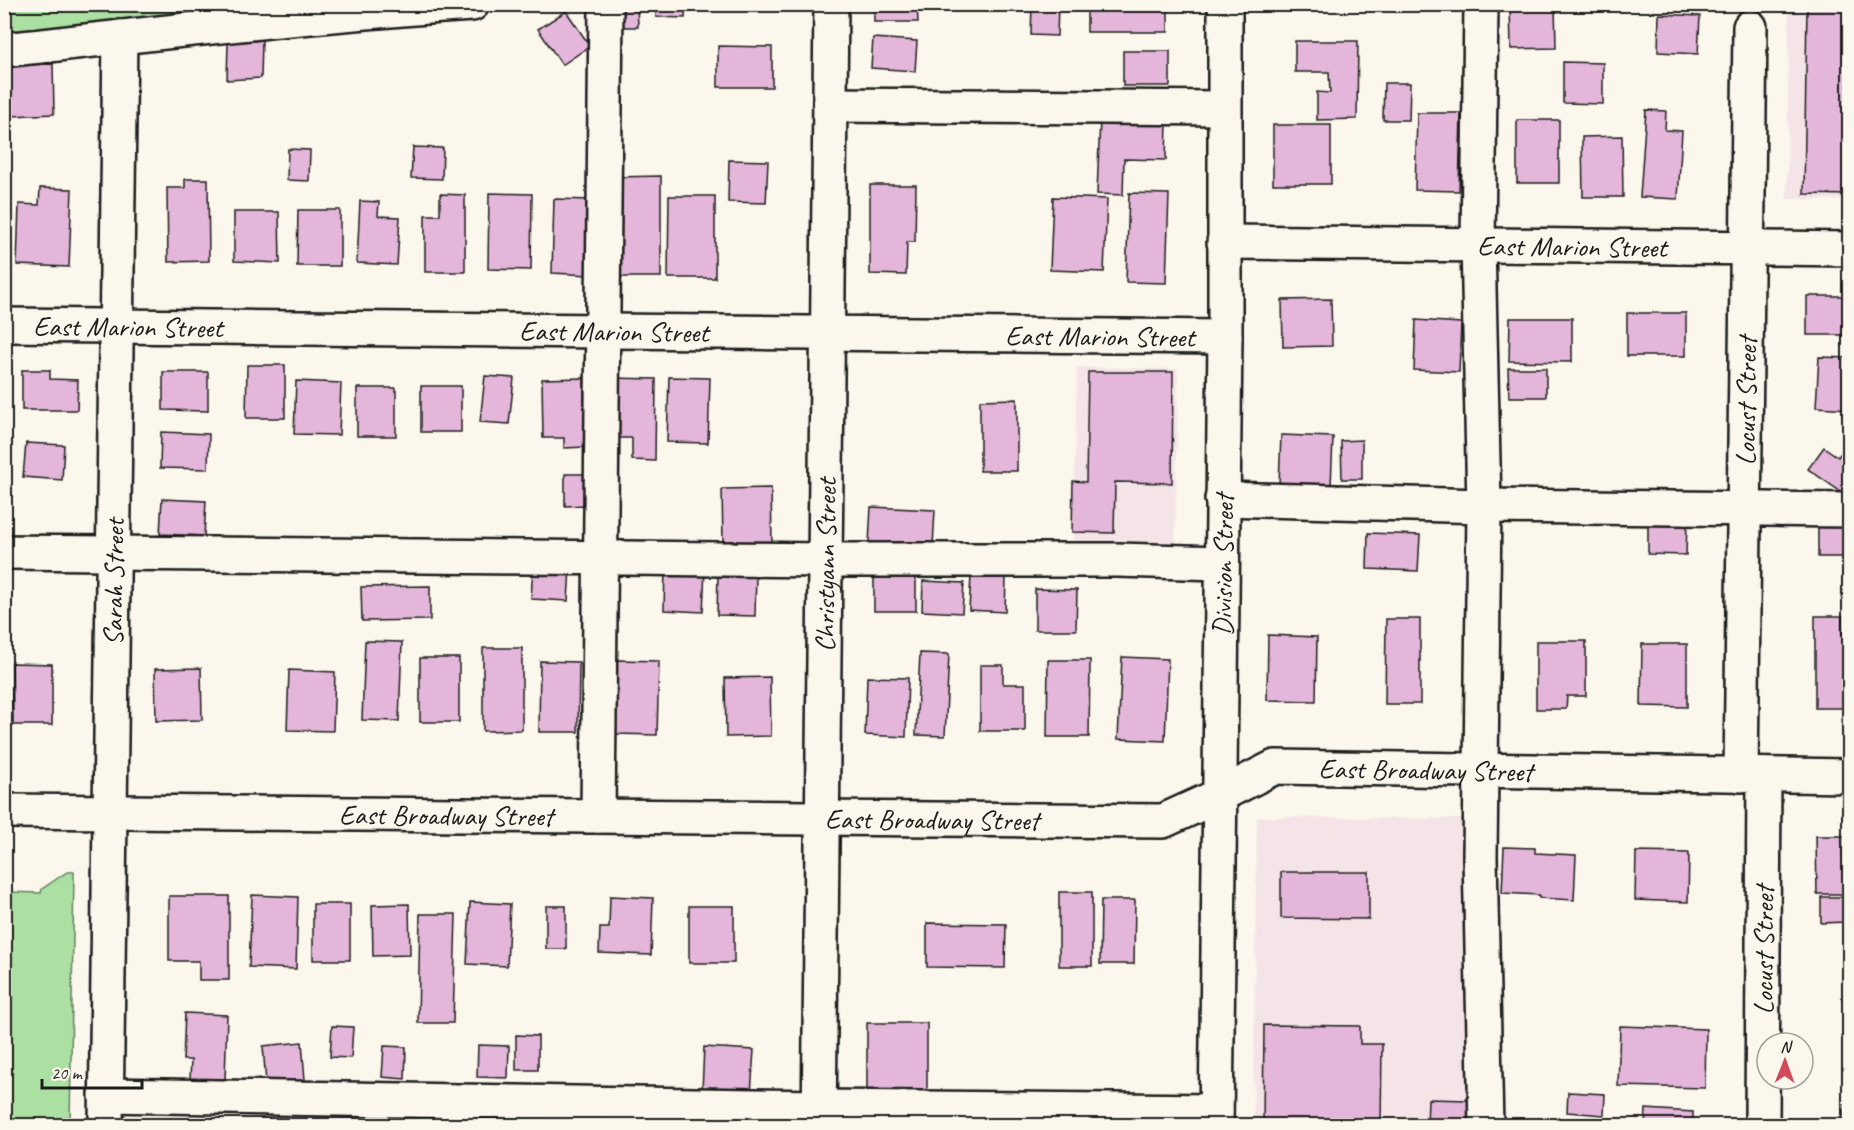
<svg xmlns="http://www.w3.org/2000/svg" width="1854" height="1130" viewBox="0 0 1854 1130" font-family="Caveat,sans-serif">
<rect width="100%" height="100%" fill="#fbf7ec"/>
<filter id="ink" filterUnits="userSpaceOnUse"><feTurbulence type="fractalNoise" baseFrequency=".0167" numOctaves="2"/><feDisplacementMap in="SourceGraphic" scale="12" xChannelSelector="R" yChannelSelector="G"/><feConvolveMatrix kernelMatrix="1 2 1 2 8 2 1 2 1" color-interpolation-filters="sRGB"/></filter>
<g filter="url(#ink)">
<path fill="#f4e4e7" d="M1789 5H1849V200L1787 199Z
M1077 367 1178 369 1175 554 1073 552Z
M1257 817 1471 819 1474 1125 1253 1126Z"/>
<path fill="#ace0a2" stroke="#647e5f" stroke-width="1.5" d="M4 5H346L5 41Z
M67 872H74L70 1125H5V892L41 893 42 889Z"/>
<path fill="#e3b6da" stroke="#1c1c1c" stroke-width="1.5" d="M616 4H637L638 27H617Z
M657 4H686L685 18 656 17Z
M874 4H917L918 22H874Z
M1032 4H1058L1057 36 1031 35Z
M1087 4H1168V32H1087Z
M1510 4H1555L1556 48 1511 49Z
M1807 7 1850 8V195L1804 194Z
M566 11 590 46 562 65 538 29Z
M1659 14 1700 16 1698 54 1658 52Z
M873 38 917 41 915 71 871 68Z
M262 40 261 78 227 80 228 43Z
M1295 41H1358L1357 119 1317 120V92L1330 93 1329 72H1295Z
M718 46 772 47V87H718Z
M1123 51H1170V86H1123Z
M1563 62 1603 63V104L1563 103Z
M53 64 54 114 11 116 9 65Z
M1384 83H1410L1409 120H1383Z
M1646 110 1666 111 1665 130 1682 131 1678 199 1640 197Z
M1417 113H1461L1459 191 1415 190Z
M1100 119 1167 122 1166 160 1124 159 1123 195 1097 194Z
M1517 120H1559V183H1517Z
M1273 125H1331V184H1273Z
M1622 136 1623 197H1583L1582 137Z
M413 147 443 148 442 179 411 178Z
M288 149 310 150 309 181 287 180Z
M729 160 768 161 766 203 728 202Z
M661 176V277H615V177Z
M185 179H208L209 261 168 262 167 188H185Z
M870 185H916L915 242H907L906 275 870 274Z
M40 188 72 189 69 267 17 265 19 204 39 205Z
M489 193 532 194 531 270 488 269Z
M1129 193 1169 194 1166 283 1126 282Z
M440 194 465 195V272H425V215H440Z
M669 196H715V278H668Z
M1053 197 1107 199 1104 272 1050 270Z
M554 199 592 200 590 275 552 273Z
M360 201 379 202 378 216 400 217 397 265 357 263Z
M298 210H340V266H297Z
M234 212H279L280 263 234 261Z
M1807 296H1850V335H1807Z
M1331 299 1332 346 1283 347 1282 300Z
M1627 313H1686V356H1627Z
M1510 318H1572V362L1509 361Z
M1416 320 1461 323 1459 372 1414 370Z
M1819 357 1850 358V409L1816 407Z
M247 365H285V418H246Z
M1508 368H1546V397H1509Z
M22 370H50V379L78 380 77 410H22Z
M163 372H208V411L163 410Z
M1088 372H1173L1172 483 1115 482 1114 533 1072 532 1073 481 1086 482Z
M485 376 514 378 509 424 480 422Z
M669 377 710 378 708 443 667 442Z
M584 378 585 447 564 448V438H543L542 379Z
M610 378 656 379 655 461 632 460V438H610Z
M296 381 341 383 339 435 294 434Z
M421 386H461V432H421Z
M357 388H396V436H357Z
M1017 399V471H980V400Z
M161 432 209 434 208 469 160 468Z
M1281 435 1333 437 1331 486 1279 484Z
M1362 440V479H1342L1341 441Z
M26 443 64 445 62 480 23 477Z
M1848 443 1850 444V498L1808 469 1824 447 1838 457Z
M565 474H585L586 505 565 506Z
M771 488 772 542 723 543 722 489Z
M162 499 206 501 204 536 160 534Z
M871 507 935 510 933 546 869 543Z
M1648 522 1687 524 1686 555 1648 554Z
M1818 522H1850V557H1818Z
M1368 533 1420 535 1418 571 1367 569Z
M533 566 570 568 568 601 531 599Z
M665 569 705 570 703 612 664 610Z
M874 570H916V611H874Z
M718 573 756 574 755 616 717 615Z
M971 576 1006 578 1005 612 969 610Z
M923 581 964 583 962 613 922 611Z
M430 586V620L362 621 361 587Z
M1035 589 1077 590 1076 630H1035Z
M1815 616H1842V634H1850V708H1815Z
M1386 619H1420V704H1385Z
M1268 635 1317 637 1316 701 1267 700Z
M365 641 402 642 399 721 362 720Z
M1536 641H1586V696H1567L1566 709H1536Z
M1642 644H1687V707L1641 706Z
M483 648H522V730L483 731Z
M920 653 949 654 945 736 916 735Z
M1122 657 1168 659 1165 741 1118 739Z
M420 658H459V722H420Z
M617 660 659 661 657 735 615 734Z
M1048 660H1090L1089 737H1047Z
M540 661 579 662 578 732H539Z
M12 663 52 664V725H13Z
M980 665H1003V684H1025V731H980Z
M201 668 202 720 156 721 155 669Z
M289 670 335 672 333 731 287 730Z
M770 677 771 736 726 737 725 678Z
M867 677 908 678 906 737 865 735Z
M1816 836H1850V894H1817Z
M1504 847 1535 848V853L1576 855 1574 900 1539 898V895L1502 893Z
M1636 852 1689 853 1688 902 1635 900Z
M1281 872H1369V919L1281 918Z
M1059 892H1092V966H1059Z
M252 895 298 897 296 969 249 967Z
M169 896H229V980H199V961H169Z
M610 896 653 898 651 955 599 953 600 928H609Z
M1821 897H1847V922L1821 923Z
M1101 900H1135L1134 964H1100Z
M470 902 510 904 507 966 467 964Z
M313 904H350V960H313Z
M409 904 410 955 373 956 372 905Z
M546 906H566V949H546Z
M689 906H734V963H689Z
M420 914H456L453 1023H418Z
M927 923 1006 924 1005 968 927 967Z
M185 1013 227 1015 225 1080 190 1079 191 1060H183Z
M867 1023H927V1090H867Z
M1264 1025 1360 1026V1044H1382L1381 1126H1263Z
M332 1026 353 1027 351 1058 330 1057Z
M1620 1026 1706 1029 1705 1088 1618 1086Z
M516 1035 538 1036V1070H516Z
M302 1042 305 1080 266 1083 263 1046Z
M478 1045 509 1046 508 1078 477 1077Z
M384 1046 406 1047 405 1079 382 1077Z
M704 1047 754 1050 751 1094 702 1091Z
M1568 1092 1605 1094 1604 1115 1567 1112Z
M1428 1099 1469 1100 1468 1126H1427Z
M1843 1104H1850V1126H1843Z
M1646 1109 1693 1112V1126H1645Z
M165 1121 234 1125V1126H165Z"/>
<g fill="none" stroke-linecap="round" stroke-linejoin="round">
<g stroke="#1c1c1c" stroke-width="38">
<g id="minor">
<path d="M1481 4 1478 244 1484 506 1480 857 1486 1126"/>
<path d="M4 50C160 33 315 14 472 4"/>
<path d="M830 105 1224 108"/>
<path id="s1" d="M1224 242 1850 249"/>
<path id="s2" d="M4 325 1225 337"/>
<path d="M1222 499 1484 506 1850 510"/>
<path d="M4 552 826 560H1117L1221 563"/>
<path id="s3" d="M1741 775 1750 27"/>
<path id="s4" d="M4 811 1163 821 1218 796 1275 767 1850 776"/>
<path d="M598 816 606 4"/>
<path d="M106 1095 819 1107 1216 1111"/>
<path id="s5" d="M106 1126 120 37"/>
<path id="s6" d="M819 1126 831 4"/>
<path id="s7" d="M1216 1126 1225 337V4"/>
<path id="s8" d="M1762 1126 1764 775"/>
</g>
</g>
<use href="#minor" stroke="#fbf7ec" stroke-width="33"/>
</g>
</g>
<g text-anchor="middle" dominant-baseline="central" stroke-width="4.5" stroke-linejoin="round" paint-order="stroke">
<g font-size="28" fill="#1c1c1c" stroke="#fbf7ec">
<text stroke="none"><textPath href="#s1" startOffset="348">East Marion Street</textPath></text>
<text stroke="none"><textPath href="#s2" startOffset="124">East Marion Street</textPath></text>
<text stroke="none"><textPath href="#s2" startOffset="610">East Marion Street</textPath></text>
<text stroke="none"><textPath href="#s2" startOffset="1096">East Marion Street</textPath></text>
<text stroke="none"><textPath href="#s3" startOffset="374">Locust Street</textPath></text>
<text stroke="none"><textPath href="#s6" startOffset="561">Christyann Street</textPath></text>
<text stroke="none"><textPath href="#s7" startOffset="561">Division Street</textPath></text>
<text stroke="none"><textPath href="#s5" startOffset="544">Sarah Street</textPath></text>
<text stroke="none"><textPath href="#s4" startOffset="1434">East Broadway Street</textPath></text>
<text stroke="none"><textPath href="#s4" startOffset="442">East Broadway Street</textPath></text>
<text stroke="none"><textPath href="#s4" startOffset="928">East Broadway Street</textPath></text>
<text stroke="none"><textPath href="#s8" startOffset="176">Locust Street</textPath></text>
</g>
</g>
<rect width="1854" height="1130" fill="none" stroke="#fbf7ec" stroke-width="24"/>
<rect x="12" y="12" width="1830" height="1106" fill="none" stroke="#1c1c1c" stroke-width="2" filter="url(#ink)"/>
<g transform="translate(1785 1061) rotate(1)"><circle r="28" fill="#fbf7ec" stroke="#a29f99" stroke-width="1.5"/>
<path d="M0-4.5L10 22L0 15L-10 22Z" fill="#d1495b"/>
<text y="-9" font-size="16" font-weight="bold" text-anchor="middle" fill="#1c1c1c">N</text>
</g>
<path d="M42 1079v9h100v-9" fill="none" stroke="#1c1c1c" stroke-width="3"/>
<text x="51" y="1079" font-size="18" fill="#1c1c1c" stroke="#fbf7ec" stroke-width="4.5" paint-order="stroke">20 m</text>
</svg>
